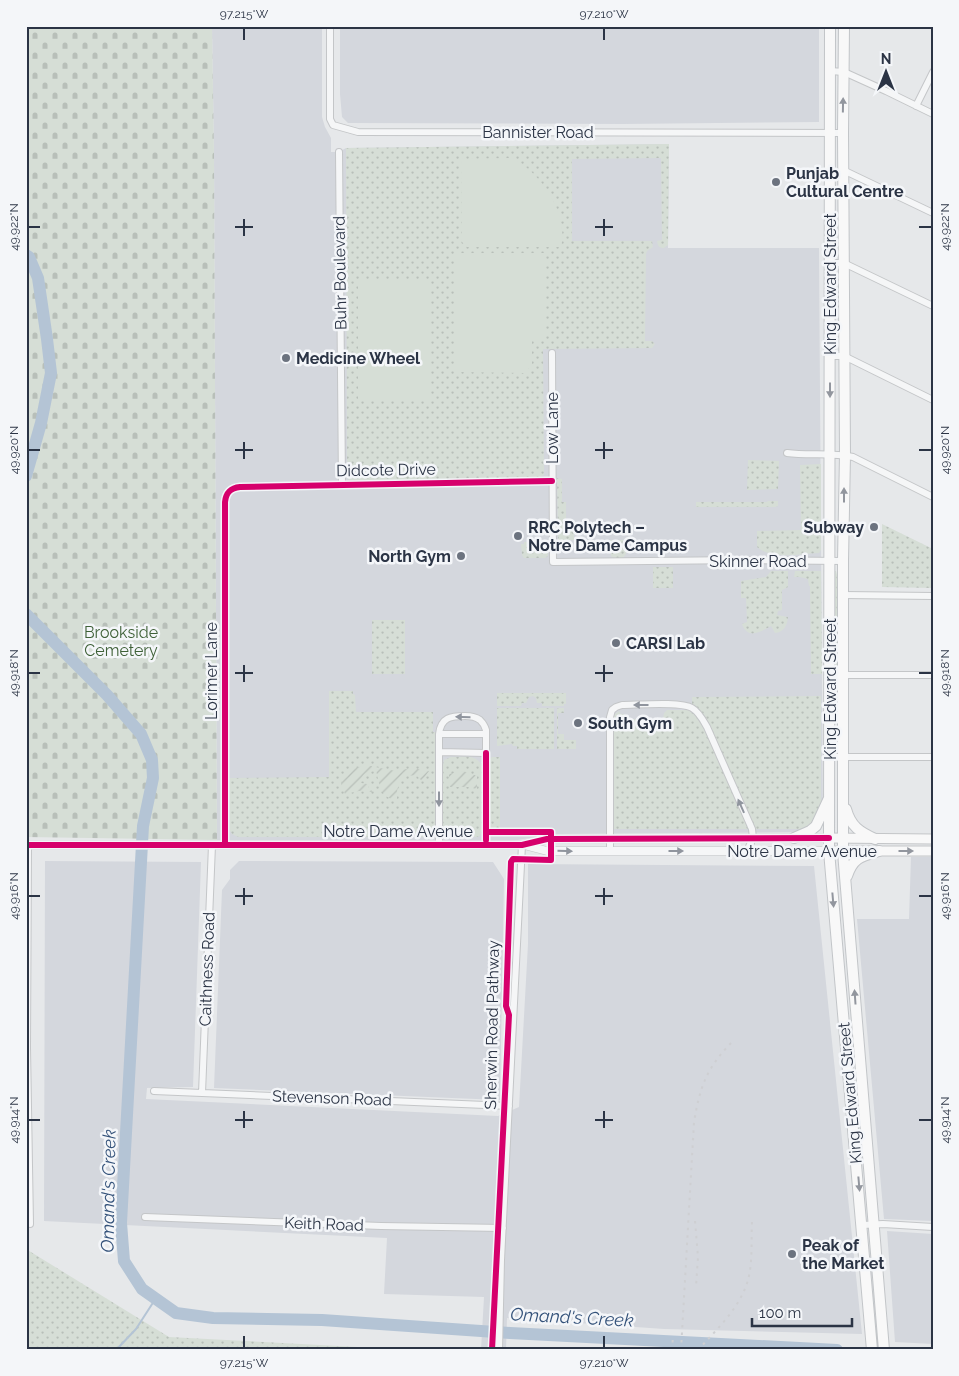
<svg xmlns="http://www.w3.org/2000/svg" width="959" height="1376" viewBox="0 0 959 1376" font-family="Raleway,sans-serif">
<defs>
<pattern id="grass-dots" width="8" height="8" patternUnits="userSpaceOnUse" patternTransform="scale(1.25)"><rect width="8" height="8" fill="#d6ded6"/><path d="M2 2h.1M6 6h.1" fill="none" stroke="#b8bfb9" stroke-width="1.8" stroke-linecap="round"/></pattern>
<pattern id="cemetery-stones" width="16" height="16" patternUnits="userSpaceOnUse" patternTransform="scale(1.25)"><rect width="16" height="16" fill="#d6ded6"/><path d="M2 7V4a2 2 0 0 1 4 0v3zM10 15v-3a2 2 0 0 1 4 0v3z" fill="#b8bfb9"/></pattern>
<pattern id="garden-furrows" width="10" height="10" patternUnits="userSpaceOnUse" patternTransform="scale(1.25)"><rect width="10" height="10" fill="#d6ded6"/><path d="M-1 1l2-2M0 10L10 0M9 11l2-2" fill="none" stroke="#b8bfb9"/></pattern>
</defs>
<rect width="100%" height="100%" fill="#e6e8ea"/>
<path fill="#d4d7dd" d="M212 26H322V117L325 127 331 138V152H339L346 148 669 144 668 248H819L823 824 820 830 816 832 556 834 511 841 217 840 214 155Z
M340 26H819V122L623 124 348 123 342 117 340 94Z
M911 857H933V1221L884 1219 857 919H909Z
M45 861 201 862 193 1087 147 1088 146 1099 498 1116 519 1107 528 944V864L814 866 862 1334 664 1329 507 1318 506 1350H481L484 1297 384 1294 387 1238 44 1221Z
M239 861 493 862 504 879 500 1100 214 1088 222 890 230 879V870Z
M887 1231 933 1234V1344L895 1342Z"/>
<path fill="url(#grass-dots)" d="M669 144 668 245 664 248C659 248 658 246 657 241L662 240 661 158 572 159V241H652L653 247 647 251 646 254 645 341H652L655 344 652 348 543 349 544 475 540 477 361 483 352 482 347 478 346 148Z
M748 460 779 461 778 489 747 490Z
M821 464V550L819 553C800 554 772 560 757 547V531L801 530 800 465Z
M557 478 562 479V502H566V531H574V540H558Z
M768 501H778V506L775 507H696V502H767Z
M882 524 933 549V588L882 587Z
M610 540H626V554L623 558H614L611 556Z
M524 542H548V556L545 558H524L522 555 521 544H524Z
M653 567H673V588H653Z
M771 571H788V587L782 590V610L778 611 777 615 788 617C787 626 784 632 775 633L771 626C760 632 748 640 742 624L747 622 746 598H741V581L766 577Z
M795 571H821L822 674H811L810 586H809L808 579 800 577H794Z
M834 571H836L837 575V620L840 647 839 671 834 662Z
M372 620H405V674H372Z
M329 691H353V694L355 695 356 712H433V732H435V830L433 835 428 837H238L232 834 230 831 229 778 329 777Z
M497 693H566V704H564V706H542V703H537L536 698 533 696 529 697 526 703H522L521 706H497Z
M821 696V823L815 829H614V715L619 711 621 714H624V719H663L664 713 667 710H688L692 713V697Z
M497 708H554V749H517V746H513L512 744 497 746Z
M558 708H564V713H558V734H564V740H576V749H557V709Z
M451 757C465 757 478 753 483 769V828L481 834 478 837H449L443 834V765L444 760Z
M492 757H500V830H490V759Z
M26 1249 169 1337 414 1350H26Z"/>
<path fill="url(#cemetery-stones)" d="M26 26H212L214 155 217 840 26 837Z"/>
<path fill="url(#garden-furrows)" d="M366 766H372L374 771C367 771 360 775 361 783L367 784 369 788 372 791V792L359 791 345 794 341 784C347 772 352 767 366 766Z
M375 767 396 771 412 768 429 771 422 781 416 775 407 776 400 779 397 791V801C378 796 380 783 375 767Z
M463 771 477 776V789L468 787H450L449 774Z"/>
<path fill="#d6ded6" d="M512 158C541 173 569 213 561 247H467L462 242 461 159Z
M456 253H546V340H532V365L524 373 456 372Z
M358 281H431V400H358Z"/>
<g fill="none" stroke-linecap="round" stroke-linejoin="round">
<path stroke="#b4c4d5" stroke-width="2" d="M116 1350 136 1329 156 1298"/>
<path stroke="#b4c4d5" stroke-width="12" d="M26 255 29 257 38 278 47 339 51 373 41 423 26 476
M26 614 107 695 141 734 152 760 153 778 143 826 121 1223 124 1261 142 1289 176 1313 213 1318 322 1320 510 1333 837 1350"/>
<g stroke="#c4c6c8" stroke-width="8">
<path id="minor" d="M330 26V119L333 125 358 132 843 133
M830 71 844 72 886 91 933 114
M916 106 933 72
M339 152 342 485
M843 170 933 213
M830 263H844L850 266 933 306
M552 353 553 562 744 560 843 561
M830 356H844L933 400
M787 453C809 456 831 452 853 457L933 497
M843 595 933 596
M830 675H933
M439 734H486
M439 752 486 753
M830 757H933
M28 845 27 1048 30 1224
M225 845V502C226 493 230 488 240 487L552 481
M439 845V734C441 717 451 716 465 716 470 716 476 717 480 720 483 723 485 726 486 730V845
M610 851V717L612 710 616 707 622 705C637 705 681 701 692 708 699 712 703 720 707 727L752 829 753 838 747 851
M154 1091 509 1106
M202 1093 212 845
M145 1217 381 1226 503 1228
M862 1225 883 1224 933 1227
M499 1350 501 1260 522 845"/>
</g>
<g stroke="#c4c6c8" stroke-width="9">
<path id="tertiary" d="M26 845H522L547 839 829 838
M524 845 547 851H829"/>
</g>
<g stroke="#c4c6c8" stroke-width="11">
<path id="secondary" d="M829 838 933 839
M829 851H933"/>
</g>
<g stroke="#c2c5c8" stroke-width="12">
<path id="primary" d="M830 26 829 851 872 1350
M844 26 843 133 845 455 843 561V852L884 1350
M846 809C851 827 860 832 875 839
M794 838 810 831 816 826 829 798
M847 876C853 857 862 856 879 851"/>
</g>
<use href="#minor" stroke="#f5f6f7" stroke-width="6"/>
<use href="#tertiary" stroke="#f5f6f7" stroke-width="8"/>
<use href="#secondary" stroke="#f8f8f8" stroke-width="9"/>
<use href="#primary" stroke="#f8f8f8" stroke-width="10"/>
<path stroke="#cecfd2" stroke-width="2" stroke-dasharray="2.5 5" stroke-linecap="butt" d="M695 1221 698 1257 696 1286
M672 1350 673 1336
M681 1350 694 1122C700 1087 706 1069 731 1043
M698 1350C717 1329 740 1308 748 1280 753 1261 751 1240 752 1221"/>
<g stroke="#f4f6f9" stroke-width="9">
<path id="cycleway" d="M490 832H551V860L513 859 511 862 506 1006 509 1015 492 1350
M486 840V753
M26 845H522L547 839 829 838
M225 845V502C226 493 230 488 240 487L552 481"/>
</g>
<use href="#cycleway" stroke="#d6006c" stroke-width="6"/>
</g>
<defs><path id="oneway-solid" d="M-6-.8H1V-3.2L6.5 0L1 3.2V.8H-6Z" transform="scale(1.25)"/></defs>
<g fill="#92969e">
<use href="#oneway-solid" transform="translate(843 105) rotate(-89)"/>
<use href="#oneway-solid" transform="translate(830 390) rotate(90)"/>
<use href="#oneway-solid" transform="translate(844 495) rotate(-90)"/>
<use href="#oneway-solid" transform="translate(906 851)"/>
<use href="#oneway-solid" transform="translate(833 900) rotate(85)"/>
<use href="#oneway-solid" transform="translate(855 997) rotate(-94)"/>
<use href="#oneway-solid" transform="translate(859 1184) rotate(85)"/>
</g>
<g fill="#90959e">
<use href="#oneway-solid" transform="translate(641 705) rotate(180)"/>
<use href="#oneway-solid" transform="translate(463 717) rotate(-179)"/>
<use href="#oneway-solid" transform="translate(439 799) rotate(90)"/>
<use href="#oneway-solid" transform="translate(741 806) rotate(-114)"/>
<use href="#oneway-solid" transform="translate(565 851) rotate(1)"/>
<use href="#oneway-solid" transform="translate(676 851)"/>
</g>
<path fill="none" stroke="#2b3445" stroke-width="2" d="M244 28V40M604 28V40M244 219V236M604 219V236M28 227H40M235 227H253M595 227H613M919 227H932M244 442V459M604 442V459M28 450H40M235 450H253M595 450H613M919 450H932M244 665V682M604 665V682M28 673H40M235 673H253M595 673H613M919 673H932M244 888V905M604 888V905M28 896H40M235 896H253M595 896H613M919 896H932M244 1111V1128M604 1111V1128M28 1120H40M235 1120H253M595 1120H613M919 1120H932M244 1336V1348M604 1336V1348"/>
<g fill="#6c737f" stroke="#f4f6f9" stroke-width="2">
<circle cx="776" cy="182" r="5"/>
<circle cx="286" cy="358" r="5"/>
<circle cx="874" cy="527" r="5"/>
<circle cx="518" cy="536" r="5"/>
<circle cx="461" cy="556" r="5"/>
<circle cx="616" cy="643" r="5"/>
<circle cx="578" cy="723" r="5"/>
<circle cx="792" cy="1254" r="5"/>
</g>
<g text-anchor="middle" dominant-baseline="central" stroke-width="5" stroke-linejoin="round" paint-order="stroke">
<g font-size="16" fill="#2b3445" stroke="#f4f6f9">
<text x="538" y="132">Bannister Road</text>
<text transform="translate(340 273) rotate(-91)">Buhr Boulevard</text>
<text transform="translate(830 284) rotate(-90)">King Edward Street</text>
<text transform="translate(552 428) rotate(-90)">Low Lane</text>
<text transform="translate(386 470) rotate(-1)">Didcote Drive</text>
<text x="758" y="561">Skinner Road</text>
<text transform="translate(211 671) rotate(-90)">Lorimer Lane</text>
<text transform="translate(830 689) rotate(-90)">King Edward Street</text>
<text x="398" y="831">Notre Dame Avenue</text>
<text x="802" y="851">Notre Dame Avenue</text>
<text transform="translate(207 969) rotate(-88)">Caithness Road</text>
<text transform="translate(492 1025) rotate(-89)">Sherwin Road Pathway</text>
<text transform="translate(850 1093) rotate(-95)">King Edward Street</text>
<text transform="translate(332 1098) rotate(2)">Stevenson Road</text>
<text transform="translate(324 1224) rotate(2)">Keith Road</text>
</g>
<g font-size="16" font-weight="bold" fill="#2b3445" stroke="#f4f6f9" text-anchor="start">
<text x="786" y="173">Punjab<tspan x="786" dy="18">Cultural Centre</tspan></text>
<text x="296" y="358">Medicine Wheel</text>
<text x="528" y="527">RRC Polytech –<tspan x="528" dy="18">Notre Dame Campus</tspan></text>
<text x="864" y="527" text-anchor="end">Subway</text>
<text x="451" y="556" text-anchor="end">North Gym</text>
<text x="626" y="643">CARSI Lab</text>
<text x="588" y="723">South Gym</text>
<text x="802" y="1245">Peak of<tspan x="802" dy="18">the Market</tspan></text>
</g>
<g font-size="16" fill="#3f6138" stroke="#f4f6f9">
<text x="121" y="632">Brookside<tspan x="121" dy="18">Cemetery</tspan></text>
</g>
<g font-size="18" font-style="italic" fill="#34527a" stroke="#f4f6f9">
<text transform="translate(108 1191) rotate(-89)">Omand's Creek</text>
<text transform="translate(572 1317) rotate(3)">Omand's Creek</text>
</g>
</g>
<rect width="959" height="1376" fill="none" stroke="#f4f6f9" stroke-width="55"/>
<g transform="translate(886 72)" stroke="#f4f6f9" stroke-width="4" paint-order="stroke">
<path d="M0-4L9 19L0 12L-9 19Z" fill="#2b3445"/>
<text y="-8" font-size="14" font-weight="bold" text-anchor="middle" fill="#2b3445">N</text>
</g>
<path d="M752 1318v8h100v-8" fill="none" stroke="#2b3445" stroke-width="2.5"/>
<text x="759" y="1318" font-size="15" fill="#2b3445" stroke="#f4f6f9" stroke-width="4" paint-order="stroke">100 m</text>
<rect x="28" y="28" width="904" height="1320" fill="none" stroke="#2b3445" stroke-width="2"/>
<g font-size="12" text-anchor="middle" fill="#2b3445">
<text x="244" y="18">97.215°W</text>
<text x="604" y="18">97.210°W</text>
<text transform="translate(14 227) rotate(-90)" y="4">49.922°N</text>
<text transform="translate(945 227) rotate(-90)" y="4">49.922°N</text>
<text transform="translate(14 450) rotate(-90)" y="4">49.920°N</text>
<text transform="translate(945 450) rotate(-90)" y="4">49.920°N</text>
<text transform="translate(14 673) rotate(-90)" y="4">49.918°N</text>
<text transform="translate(945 673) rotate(-90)" y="4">49.918°N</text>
<text transform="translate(14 896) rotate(-90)" y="4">49.916°N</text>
<text transform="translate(945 896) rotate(-90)" y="4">49.916°N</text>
<text transform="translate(14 1120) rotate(-90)" y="4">49.914°N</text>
<text transform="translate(945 1120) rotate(-90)" y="4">49.914°N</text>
<text x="244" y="1367">97.215°W</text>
<text x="604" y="1367">97.210°W</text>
</g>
</svg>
